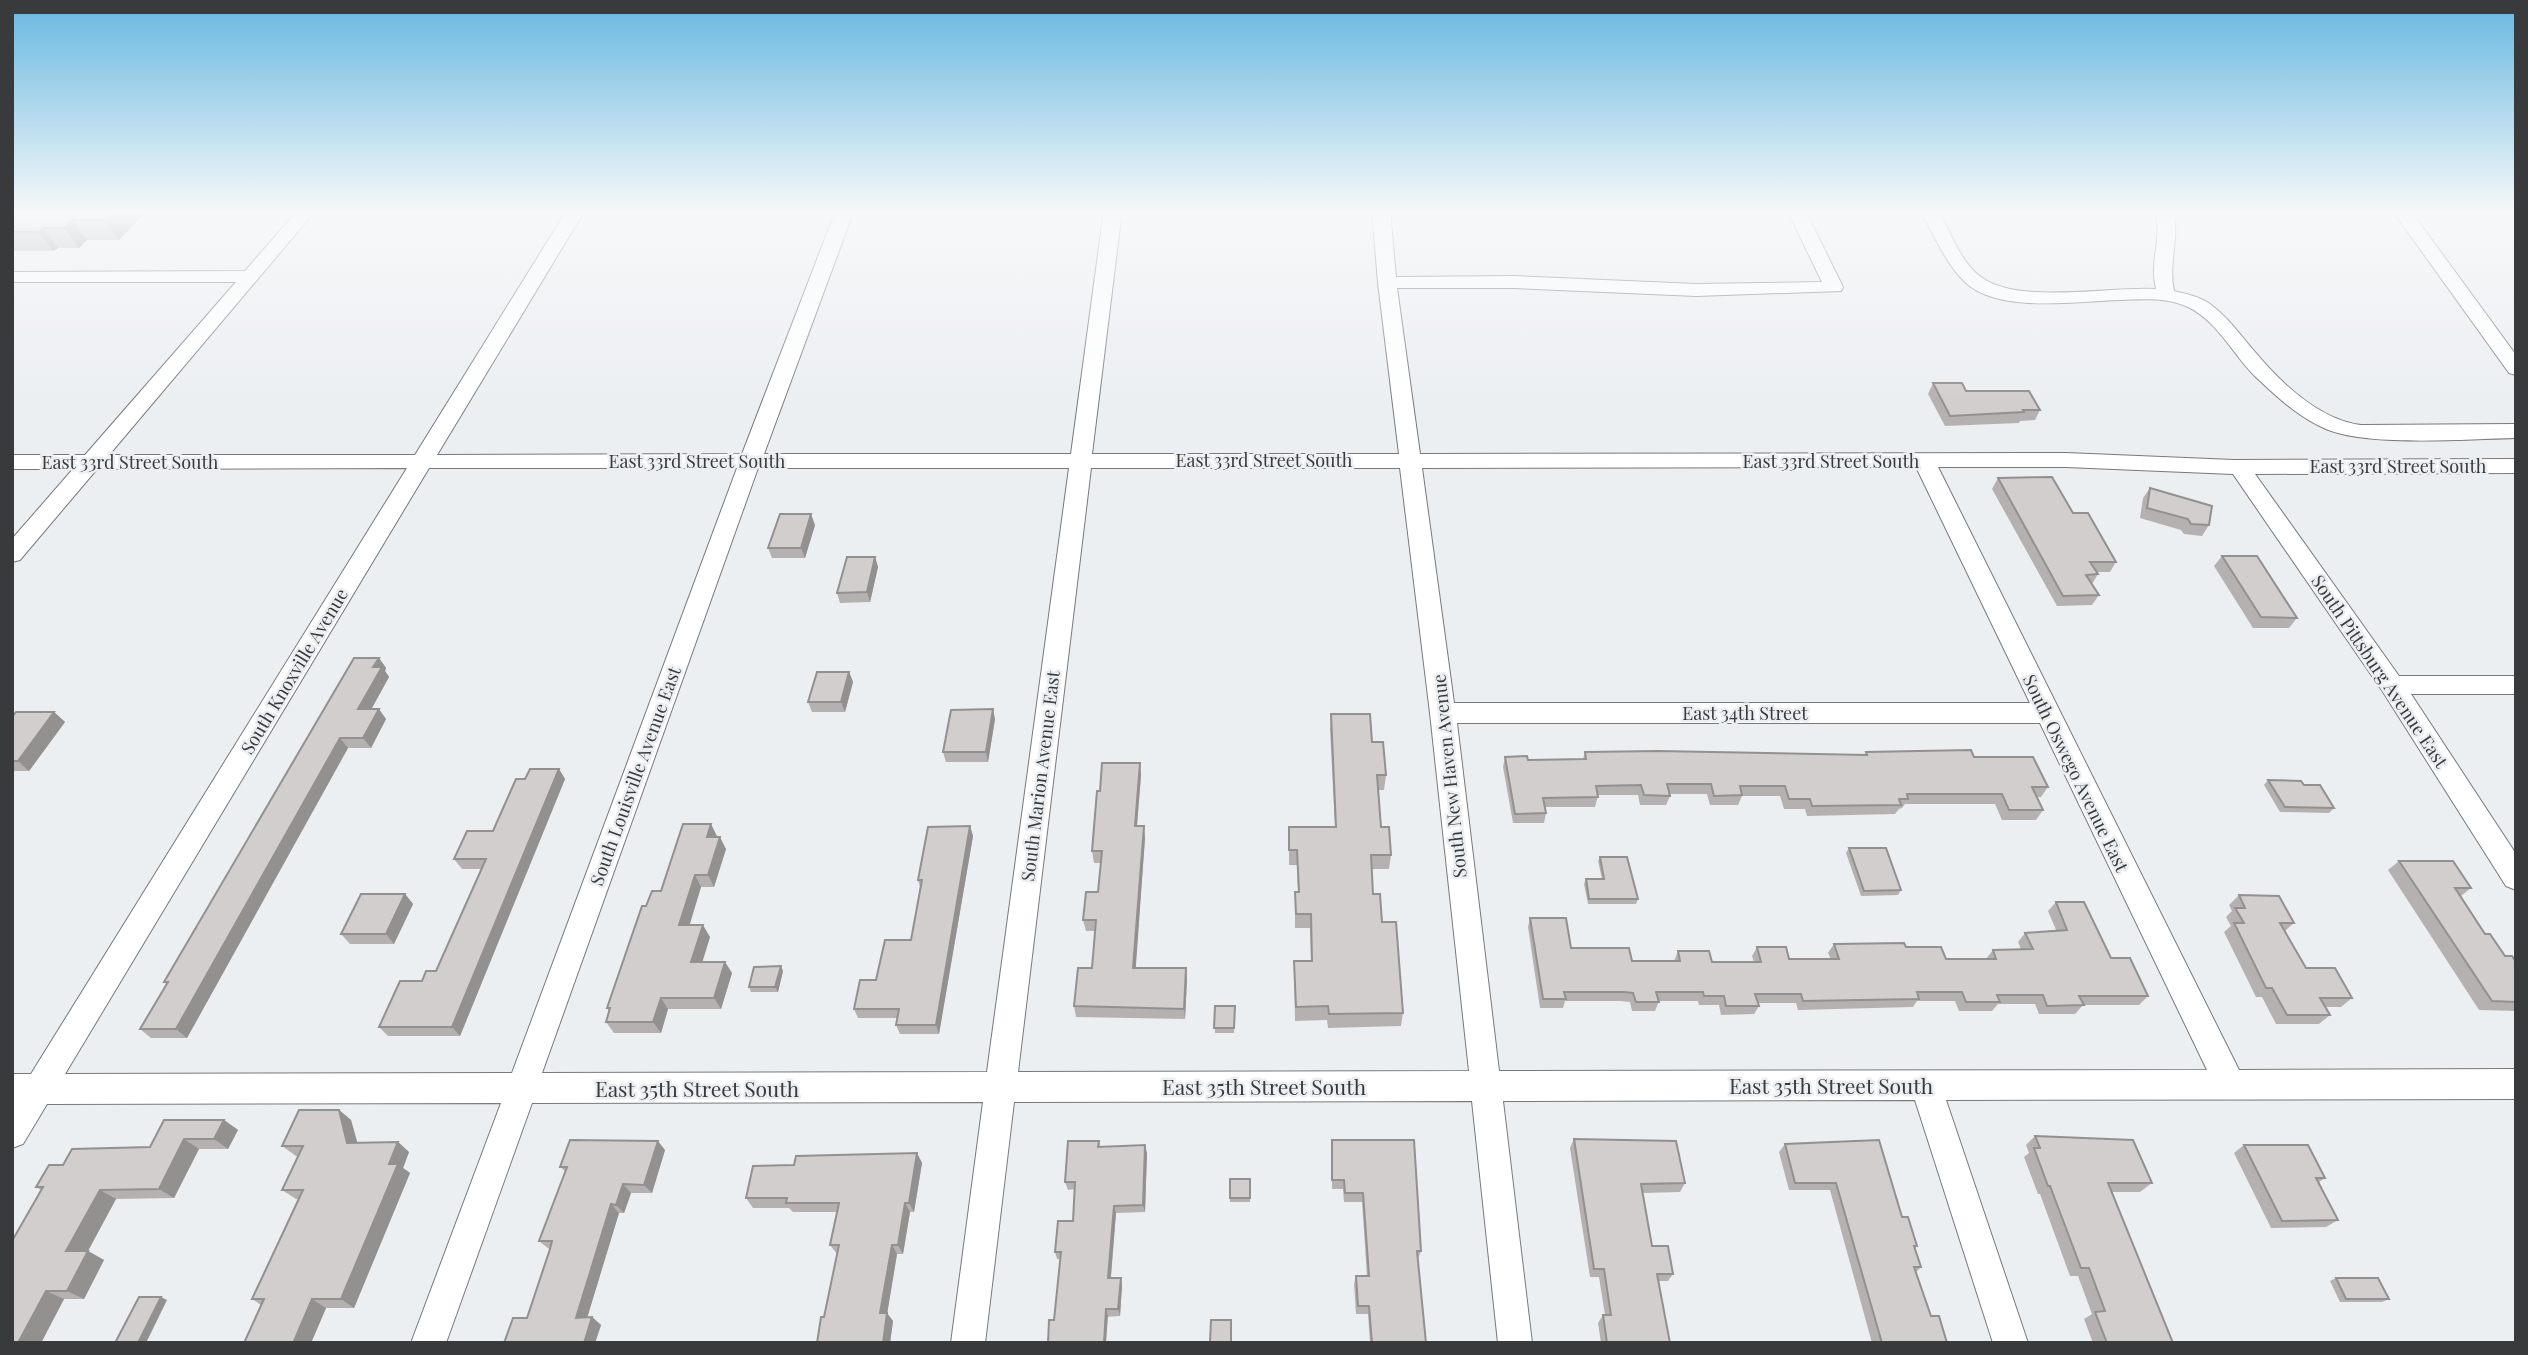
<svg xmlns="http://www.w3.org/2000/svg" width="2528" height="1355" viewBox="0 0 2528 1355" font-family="'Playfair Display',serif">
<rect width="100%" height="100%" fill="#eceff2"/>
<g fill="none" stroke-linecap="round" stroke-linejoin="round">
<g stroke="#77797c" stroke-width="2">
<path id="street" d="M298 210H316L109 455H415L567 210H585L437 455 742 454 836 210H854L764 454H1071L1104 210H1122L1092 454H1399L1378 283 1372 210H1390L1396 277 1515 276 1696 284 1822 282 1787 210H1805L1843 287 1841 291 1696 296 1515 288H1397L1420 454 2066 453 2234 460 2516 459V473L2255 474 2399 676H2516V694H2411L2516 854V890L2506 886 2383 692 2233 474 2066 467H1938L2239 1070 2516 1069V1099L1946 1100 2028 1343H1993L1915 1100 1503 1101 1532 1343H1498L1472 1101 1014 1102 985 1343H951L983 1102 532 1103 446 1343H411L501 1103 47 1104 23 1144 12 1148V1074H31L407 468 97 469 20 560 12 562V539L73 469H12V455H85L236 282H12V272L245 271ZM1916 467 2030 703H1454L1422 468ZM429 468H737L512 1073 65 1074ZM758 468H1069L987 1072 542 1073ZM1091 468H1400L1430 713 1469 1071 1018 1072ZM1457 723H2040L2207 1070 1499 1071Z
M1920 210H1938C1950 231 1961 263 1981 277 2018 305 2109 286 2156 289 2149 258 2163 241 2155 210H2173C2180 239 2168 262 2174 291 2187 294 2200 297 2210 304 2228 317 2241 336 2255 352 2281 383 2320 420 2361 425L2516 424V438C2466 439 2369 447 2326 429 2300 418 2278 398 2258 379 2234 357 2218 321 2188 307 2167 297 2142 299 2120 300 2077 301 1998 314 1965 282 1945 263 1934 234 1920 210Z
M2392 210H2410L2516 355V375L2509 373Z"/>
</g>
<use href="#street" fill="#fff" fill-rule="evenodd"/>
</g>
<path fill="#b5b1b0" d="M12 210 143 215 119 240H87L79 248H58L53 251H12Z
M1933 383 1966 391 2040 410 2035 420 2020 421 2019 423 1945 426 1928 394Z
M1998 478 2073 513 2116 562 2110 572H2096L2098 574 2092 584 2099 595 2092 605 2057 606 1992 489Z
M2150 488 2209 525 2202 536 2184 534 2181 530 2140 518 2143 498Z
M815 525 805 558H772L768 548Z
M2222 556 2297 618 2289 628H2253L2214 566Z
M875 557 878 567 870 602 840 603 837 593Z
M379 658 386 668 385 671 389 677 371 709 386 719 371 748H348L187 1038H151L140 1029 166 984 164 982Z
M849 672 853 682 845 712H812L808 702Z
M54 712 65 722 29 771H12V717Z
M1331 714 1372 742 1386 775 1384 790H1378L1381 827 1391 855 1389 869H1372L1373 894 1382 922 1403 1013 1401 1026 1328 1028 1327 1020 1295 1021 1294 961H1311L1310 928H1295V892H1298L1297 865H1289V827H1335L1330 729Z
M995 719 988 762H946L943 752Z
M1585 752 1864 755 1866 752 1974 757 2048 787 2041 797H2036L2043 810 2036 820H2002L1995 804H1905L1902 808 1899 809 1895 814 1807 816 1805 809H1784L1780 796H1742L1738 805H1710L1707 794H1669L1670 796 1666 805H1640L1638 795H1598L1595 807H1545L1546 813 1544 823H1513L1503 767 1505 757 1528 760 1583 759Z
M1140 763 1141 775 1137 826 1145 838 1135 968 1187 979 1185 1019 1076 1017 1074 1006 1092 968 1095 931H1086L1083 920 1098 892 1101 863H1094L1092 851 1100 791Z
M559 769 565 779 460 1036H388L379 1027 422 981 436 971 482 869H462L454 859 493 831 525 779Z
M2268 780 2304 785 2334 808 2329 813 2280 812 2264 785Z
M970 826 973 836 939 1034H900L896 1025 897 1018H858L854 1009 876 980 911 940 920 887 918 880Z
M717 837 726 849 714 887H701L689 925 710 937 702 962H725L732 973 721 1009H668L661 1033H614L606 1022 609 1011 607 1008 646 906Z
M1849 848 1901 890 1898 895 1861 896 1846 853Z
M1600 857 1638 899 1636 904H1588L1584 884 1586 879H1602L1598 861Z
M2399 861 2471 888 2461 896 2485 934 2505 956 2516 962V1011L2479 1010 2388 870Z
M405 894 413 904 394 944H350L341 934Z
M2239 895 2294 923 2285 931 2306 968 2352 998 2341 1007H2325L2330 1015 2319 1024H2276L2262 997H2256L2224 932 2231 926 2226 917 2232 911 2229 905Z
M2056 902 2148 996 2139 1005H2083L2075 1014H2039L2035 1004H1998L1992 1011H1959L1955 1001H1917L1913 1007 1798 1010 1796 1003H1758L1759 1006 1754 1014 1721 1015 1719 1005H1699L1698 1001H1659L1655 1011H1632L1630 1002 1620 1001H1565L1563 1008H1540L1528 927 1530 918 1571 948 1632 961H1674L1678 951 1712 962H1754L1752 956 1757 947 1789 959H1831L1828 953 1834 944 1906 947 1946 959H1986L1993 950 2021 949 2018 942 2025 933 2056 930 2048 911Z
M783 971 778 992H751L749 987Z
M1215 1006H1235L1234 1033H1215Z
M339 1110 351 1120 357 1143 398 1142 409 1152 403 1168 410 1173 354 1308H326L311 1343H244L261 1305 252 1299 298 1199H296L282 1190 298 1156H296L282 1146Z
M224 1120 238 1130 228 1149H199L174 1198 116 1199 88 1251 104 1260 84 1299H64L41 1343V1190L36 1187 63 1165 150 1147Z
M2035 1136 2152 1183 2140 1192H2112L2173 1343H2093L2084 1319 2092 1314 2078 1276H2070L2040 1194H2038L2024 1157 2029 1153 2026 1145Z
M1574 1139 1685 1183 1680 1192 1643 1193 1652 1246 1673 1274 1668 1281H1658L1670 1343H1601L1598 1323 1603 1315H1605L1599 1277H1590L1570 1148Z
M1332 1140 1421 1251 1418 1259 1426 1343H1370L1368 1314H1356L1354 1284 1356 1276H1367L1362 1202H1344L1343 1189H1332Z
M1099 1141 1100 1147 1147 1153 1145 1212 1116 1213 1111 1278 1122 1285 1120 1316 1054 1320 1061 1259H1057L1055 1252 1073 1221 1075 1189 1068 1190 1065 1182Z
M1785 1144 1902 1217 1917 1246 1915 1249 1921 1267 1916 1272 1931 1316 1947 1343H1872L1830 1190H1789L1779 1152Z
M2244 1145 2325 1178 2319 1182 2338 1220 2326 1227 2271 1228 2234 1153Z
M665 1150 652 1193H631L624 1213H619L587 1317H592L601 1325 595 1343H504L527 1318 550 1249H549L539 1241 565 1171 560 1167Z
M917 1153 922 1163 914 1212H910L903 1254H897L887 1313 893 1321 890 1343H817L824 1317 837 1254 830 1245 837 1212H793L789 1208H753L746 1198 794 1165Z
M1230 1179H1250V1202H1230Z
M2336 1278 2389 1299 2382 1302H2340L2330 1281Z"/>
<path fill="#939090" d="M115 210H140L143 215 119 240 105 220Z
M73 220 87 240 79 248 64 228Z
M43 228 58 248 53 251 39 232Z
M811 514 815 525 805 558 801 548Z
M875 557 878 567 870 602 867 592Z
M379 658 386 668 385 671 389 677 366 719 358 709 373 667Z
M849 672 853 682 845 712 841 702Z
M379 709 386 719 371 748 363 738Z
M993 709 995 719 988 762 986 752Z
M54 712 65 722 29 771 18 761Z
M340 738 348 748 187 1038 176 1029Z
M1140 763 1141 775 1136 837 1135 826Z
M559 769 565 779 460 1036 452 1027Z
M711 824 717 836 707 837Z
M970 826 973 836 939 1034 936 1025Z
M1144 826 1145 838 1135 979 1133 968Z
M720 837 726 849 714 887 708 875Z
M695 875 701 887 686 937 679 925Z
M405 894 413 904 394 944 386 934Z
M703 925 710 937 699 973 691 962Z
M725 962 732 973 721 1009 714 998Z
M781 966 783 971 778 992 775 987Z
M1186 968 1187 979 1185 1019 1184 1009Z
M661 998 668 1009 661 1033 653 1022Z
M339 1110 351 1120 360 1152 347 1143Z
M224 1120 238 1130 228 1149 214 1139Z
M184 1139 199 1149 174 1198 159 1189Z
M658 1141 665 1150 652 1193 644 1185Z
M398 1142 409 1152 403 1168 410 1173 354 1308 341 1299Z
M1145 1145 1147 1153 1145 1212 1143 1205Z
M917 1153 922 1163 914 1212 909 1203Z
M623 1184 631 1193 624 1213 616 1205Z
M100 1190 116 1199 83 1260 66 1251Z
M905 1203 910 1212 903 1254 898 1245Z
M611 1204 619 1213 585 1325 576 1318Z
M1114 1206 1116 1213 1110 1285 1108 1278Z
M892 1245 897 1254 886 1321 880 1313Z
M88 1251 104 1260 84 1299 67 1291Z
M1121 1278 1122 1285 1120 1316 1118 1309Z
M46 1291 64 1299 41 1343H18Z
M161 1297 167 1300 146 1343H138Z
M312 1299 326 1308 311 1343H297L294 1341Z
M1106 1309 1108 1316 1106 1343H1104Z
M887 1313 893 1321 890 1343H883Z
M592 1317 601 1325 595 1343H584Z"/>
<path fill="#d2cecd" stroke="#939090" stroke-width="2" d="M12 210H115L105 220H73L64 228H43L39 232H12Z
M1933 383H1962L1966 391H2029L2040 410H2023L2024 412 1950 416Z
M2052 477 2073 513H2088L2116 562H2090L2098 574 2086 575 2099 595 2063 596 1998 478Z
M2150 488 2212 506 2209 525 2191 524 2188 519 2147 508Z
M780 514H811L801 548H768Z
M2222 556H2257L2297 618 2261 617Z
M847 557H875L867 592 837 593Z
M354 658H379L373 667H382L358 709H379L363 738H340L176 1029H140L168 982H164Z
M817 672H849L841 702H808Z
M993 709 986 752H943L951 710Z
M16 712H54L18 761H12V717Z
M1331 714H1370L1372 742H1383L1386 775H1377L1381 827H1389L1391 855H1371L1373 894H1380L1382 922H1396L1403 1013 1329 1014 1328 1006 1296 1007 1294 961H1312L1311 914H1296L1295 892H1299L1297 850H1289V827H1336Z
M1971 750 1974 757H2033L2048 787H2032L2043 810H2009L2002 794H1907L1908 799H1899L1901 805 1812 806 1810 799H1789L1785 786H1740L1742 795 1714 796 1711 784H1667L1670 796 1644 795 1641 785 1596 786 1598 797 1543 798 1546 813 1515 814 1505 757 1527 756 1528 760 1586 759 1585 752 1658 751 1867 755 1866 752Z
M1102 763H1140L1135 826H1144L1133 968H1186L1184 1009 1074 1006 1078 968H1092L1096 920H1083L1086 892H1098L1102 851H1092L1097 791H1100Z
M530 769H559L452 1027H379L400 981H422L426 971H436L486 859H454L467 831H493L516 779H525Z
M2268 780 2301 781 2304 785H2320L2334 808 2285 807Z
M683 824H711L707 837H720L708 875H695L679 925H703L691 962H725L714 998H661L653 1022H606L610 1008H607L642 906H646L652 891H661Z
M970 826 936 1025H896L899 1009H854L860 980H876L885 940H911L922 880H918L928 827Z
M1849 848H1886L1901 890 1864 891Z
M1600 857H1627L1638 899H1589L1586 879H1604Z
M2399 861H2453L2471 888H2455L2485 934H2490L2505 956H2512L2516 962V1002L2492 1001Z
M361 894H405L386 934H341Z
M2239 895 2279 896 2294 923H2280L2306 968H2335L2352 998H2320L2330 1015H2287L2272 988H2266L2234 923H2244L2235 908H2245Z
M2056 902H2084L2111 958H2130L2148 996H2079L2084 1005 2047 1006 2043 995H1997L2000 1002H1966L1962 992H1917L1919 999 1803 1001 1801 994H1755L1759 1006H1726L1724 996H1704L1703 992H1656L1659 1002H1636L1633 993 1624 992H1564L1566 999H1543L1530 918H1566L1571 948H1629L1632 961H1680L1678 951H1709L1712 962H1761L1757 947H1786L1789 959H1839L1834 944 1904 943 1906 947H1941L1946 959H1996L1993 950 2033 949 2025 933 2067 930Z
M781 966 775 987H749L754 967Z
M1215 1006H1235L1234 1028H1214Z
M299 1110H339L347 1143 398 1142 389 1164H398L341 1299H312L294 1341H305L304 1343H244L264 1299H252L303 1190H282L303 1146H282Z
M164 1120H224L214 1139H184L159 1189 100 1190 66 1251H88L67 1291H46L18 1343H12V1241L43 1187H36L49 1165H63L72 1149 150 1147Z
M2035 1136 2133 1140 2152 1183H2108L2173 1343H2107L2095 1312 2105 1311 2089 1268H2081L2050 1186H2048L2034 1148H2040Z
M1574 1139 1676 1141 1685 1183 1641 1184 1652 1246H1668L1673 1274H1657L1670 1343H1607L1603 1315H1611L1604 1269H1594Z
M570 1140 658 1141 644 1185 623 1184 616 1205 611 1204 576 1318 592 1317 584 1343H504L513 1318H527L550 1249 552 1241H539L567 1167H560Z
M1332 1140H1414L1421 1251H1417L1426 1343H1372L1369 1306H1358L1356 1276H1369L1363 1193H1345L1344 1180H1332Z
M1879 1140 1902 1217H1908L1917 1246H1914L1921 1267H1914L1931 1316H1939L1947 1343H1882L1836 1183H1795L1785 1144Z
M1068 1141H1099L1098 1147 1145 1145 1143 1205 1114 1206 1108 1278H1121L1118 1309H1106L1104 1343H1048L1049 1320H1054L1061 1252H1055L1058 1221H1073L1075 1182H1065Z
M2244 1145H2308L2325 1178H2316L2338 1220 2282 1221Z
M917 1153 909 1203H905L898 1245H892L880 1313H887L883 1343H817L821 1317H824L839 1245H830L839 1203H786L787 1198H746L753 1166 794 1165 796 1156Z
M1230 1179H1250V1198H1230Z
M2336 1278H2378L2389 1299H2346Z
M139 1297H161L138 1343H115Z
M1211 1320H1231V1343H1210Z"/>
<linearGradient id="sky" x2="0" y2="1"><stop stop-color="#66b7e0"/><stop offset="0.53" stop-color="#f6f8f9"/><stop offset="1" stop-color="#f6f8f9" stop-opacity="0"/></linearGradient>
<rect width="2528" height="400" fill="url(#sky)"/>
<g text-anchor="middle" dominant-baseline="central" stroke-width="5" stroke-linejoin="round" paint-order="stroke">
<g font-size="18" fill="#393a3b" stroke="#eceff2">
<text x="1264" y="460">East 33rd Street South</text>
<text x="697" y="461">East 33rd Street South</text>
<text x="1831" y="461">East 33rd Street South</text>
<text x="130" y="462">East 33rd Street South</text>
<text x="2398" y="466">East 33rd Street South</text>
<text transform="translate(294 671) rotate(-59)">South Knoxville Avenue</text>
<text transform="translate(2380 671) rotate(56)">South Pittsburg Avenue East</text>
<text x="1745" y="713">East 34th Street</text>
<text transform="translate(2076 773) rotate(64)">South Oswego Avenue East</text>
<text transform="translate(635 776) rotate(-70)">South Louisville Avenue East</text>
<text transform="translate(1040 776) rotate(-83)">South Marion Avenue East</text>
<text transform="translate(1449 776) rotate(-96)">South New Haven Avenue</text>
</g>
<g font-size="21" fill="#393a3b" stroke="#eceff2">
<text x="1831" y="1085">East 35th Street South</text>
<text x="1264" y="1086">East 35th Street South</text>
<text x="697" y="1088">East 35th Street South</text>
</g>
</g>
<rect width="2528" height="1355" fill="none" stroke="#393a3b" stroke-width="28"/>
</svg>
